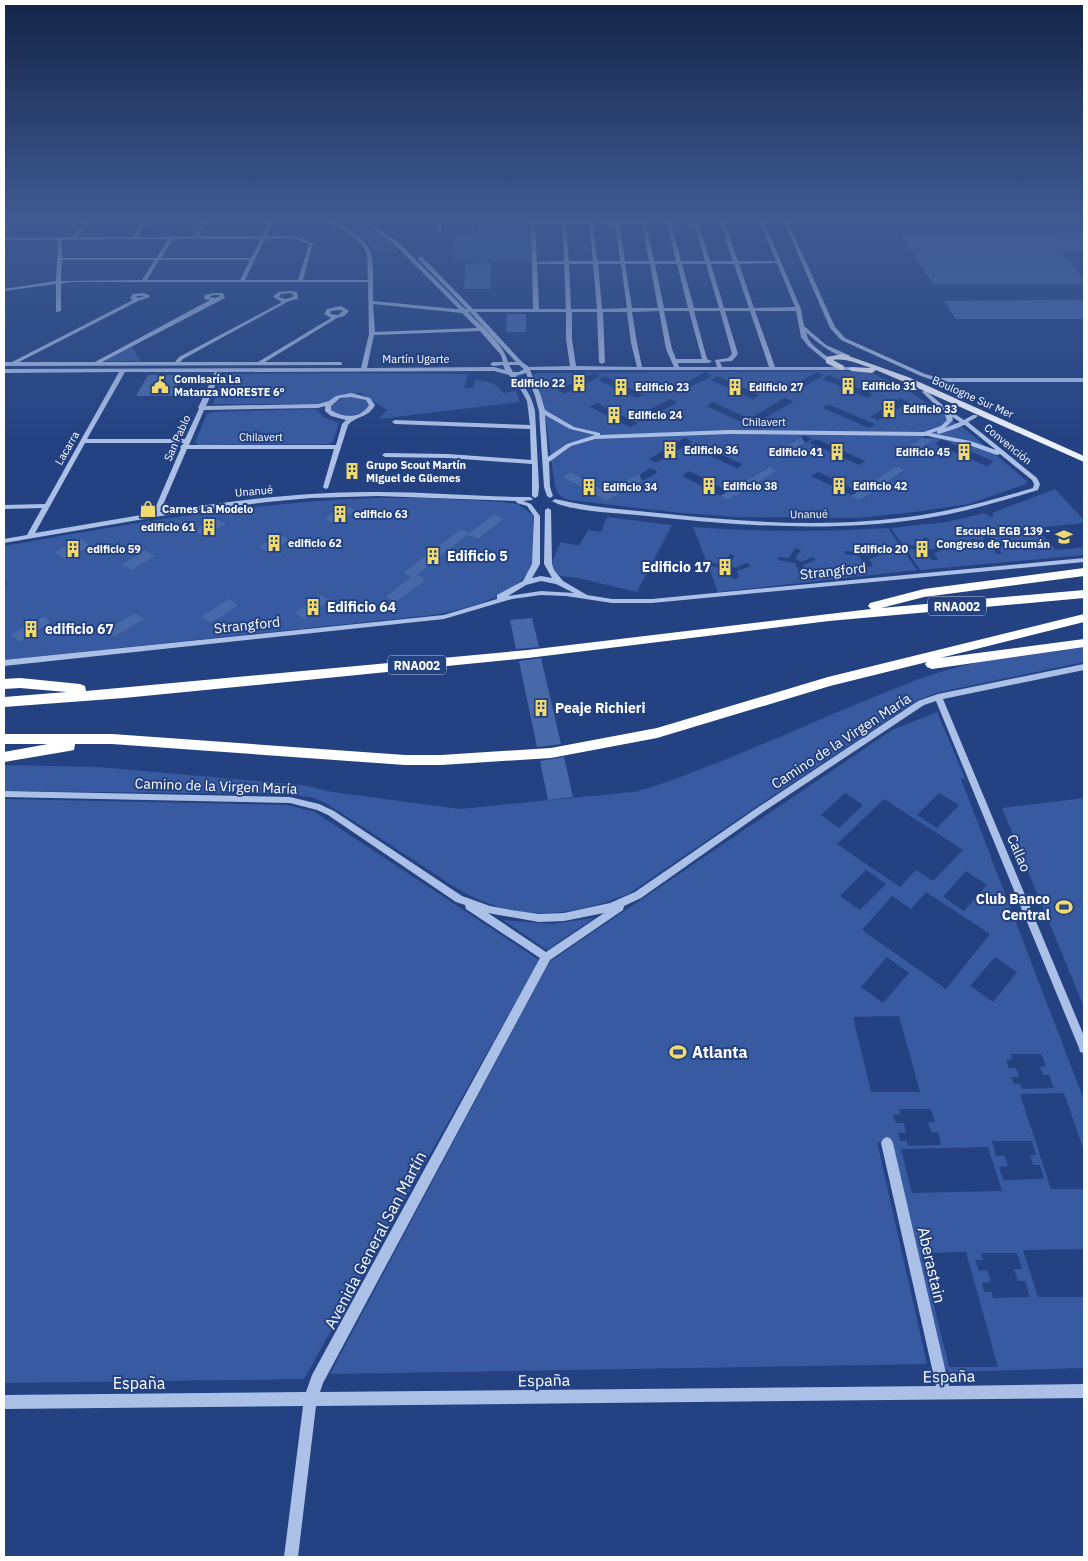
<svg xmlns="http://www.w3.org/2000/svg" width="1088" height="1561" viewBox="0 0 1088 1561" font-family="'IBM Plex Sans',sans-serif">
<rect width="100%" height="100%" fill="#244282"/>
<path fill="#385aa0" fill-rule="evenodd" d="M365 224 382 236 370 239 384 237 397 249 376 253 367 239 350 228Z
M457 233H531L532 262H452Z
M129 347H132L141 361H105Z
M853 371 872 373 906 389 965 429 1027 481 1026 484 969 504 915 512 858 518 738 517 682 513 569 500 560 496 555 487 544 405 533 376 537 373ZM705 372 712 376 678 393 671 390ZM817 372 824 375 793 393 786 389ZM594 373 601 376 564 394 558 390ZM829 375 873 394 868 398 823 379ZM605 376 644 395H643L637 398 598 380ZM717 376 759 395 753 399 711 380ZM785 398 793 402 760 421 752 417ZM900 398 909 402 878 420 870 417ZM670 399 677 403 641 421 634 418ZM713 402 756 422V423L750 426 707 406ZM597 403 637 423V424L630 427 590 407ZM828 404 875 424V425L869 428 823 408ZM804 435 812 439 778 460 770 456ZM927 435 935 439 904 459 895 455ZM685 438 692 442 656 463 649 459ZM816 439 865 461 859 465 810 443ZM941 439 993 461V462L987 466 935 444ZM696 443 742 464V465L737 468 690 447ZM896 466 905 471 871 493 862 489ZM768 467 777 471 740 494 732 489ZM651 468 658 472 618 495 611 491ZM689 471 736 495V496L729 500 682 476ZM571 472 615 496V497L607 501 564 477ZM818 472 868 496 862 500 811 476Z
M365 373 468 374 464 388H473L475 380C488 381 495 382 503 393L516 391 520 402 379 419 387 410 361 393 343 395 327 402 316 404H213L223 375 227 374Z
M348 396 367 399 370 408C355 417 347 418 330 410L331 403Z
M317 409 323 417 339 423 333 442 328 444 199 445 195 442 207 414 214 412Z
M1055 489 1084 520V523L1036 528 1056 550 1084 547V555L920 570 891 528 946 522 985 513 990 517 994 516 992 513ZM987 531 993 533 989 541 996 544 1006 539 1010 542 998 547 1002 554H997L991 546 972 543V539L983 540ZM924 537 930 539 926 547 932 550 943 545 947 548 934 553 938 560H932L926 552 908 548 909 545 919 546Z
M376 498H427L503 502 518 504 533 515C533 527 536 554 532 565 519 597 462 610 432 615L4 660V586L7 584 4 581V546C128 524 250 502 376 498ZM345 505 356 510 336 524 325 519ZM494 514 504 519 478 539 468 535 417 575 425 579 396 602 385 597 411 577 404 573 461 529 469 533ZM215 518 225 524 204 536 194 531ZM279 534 290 540 270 553 258 547ZM145 550 155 556 132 570 122 565ZM321 595 331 600 305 619 296 613ZM135 613 143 619 114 637 105 632ZM42 616 52 623 20 642 11 635Z
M607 517 672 525 637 592 578 578 561 576 553 570 552 562 561 542 579 546 588 530 601 532Z
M693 527C758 532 823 532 888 528L917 570 718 592ZM860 543 866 545 862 553 868 556 879 551 883 554 869 559 873 566 867 567 859 556 845 554V551L855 552ZM795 548 801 550 795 558 801 562 813 557 816 560 803 565 806 572 800 573 795 563 778 560V557L789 558ZM730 554 735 556 729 564 735 568 747 563 751 566 737 571 739 578 733 579 729 570 712 566V563L723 564Z
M1084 646V662L936 693 918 700 756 807 630 893C586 912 536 921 490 904 463 895 440 877 417 862 386 842 355 822 324 802L310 797 287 794 4 791V765L98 767 302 785 332 792 460 809 633 792C664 785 692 772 722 761 786 735 849 706 914 681 964 662 1031 651 1084 646Z
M937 712 965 778 961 779 1084 1100V1151L1064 1093 1020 1094 1051 1189H1084V1249L1023 1250 1038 1297H1084V1368L949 1372 944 1366 892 1144 877 1142 927 1364 330 1374 549 962 892 730ZM845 793 863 805 839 828 821 815ZM939 793 959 805 937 828 917 815ZM884 799 963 850 933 881 916 870 900 887 837 844ZM866 870 886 884 860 910 840 896ZM966 871 987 885 964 911 943 897ZM926 892 990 934 946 989 862 930 892 896 911 909ZM887 957 909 973 883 1003 861 987ZM995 957 1017 972 993 1002 970 986ZM899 1016 920 1092H871L853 1017ZM1011 1054H1041L1046 1066 1040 1067 1043 1075H1049L1054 1088 1022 1089 1020 1084H1014L1011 1077H1019L1016 1068H1009L1006 1060 1012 1059ZM899 1109H931L935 1122H928L931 1132H938L941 1145 908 1146 907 1141H900L898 1133H906L904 1123H896L893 1115 900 1114ZM992 1141H1032L1036 1155H1030L1033 1165H1040L1044 1179 1003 1180 999 1167 1008 1166 1005 1156H996ZM988 1147 1002 1191 912 1193 901 1149ZM966 1252 998 1367H949L921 1253ZM981 1253H1017L1022 1269H1014L1018 1281H1025L1030 1297 993 1298 992 1292H984L982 1283 991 1282 987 1270 979 1271 975 1260H983Z
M1084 798V1007L1002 808Z
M4 799 287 805 315 812 539 960 304 1379 4 1383Z
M594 918 547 950 503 920 552 924Z"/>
<path fill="#4869a9" d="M479 222H528L529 232 478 233Z
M1061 232H1080L1084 236V251H1061L1084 279V284H933L901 234 1062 233Z
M491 263 490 289H464L465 264Z
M1084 300V319H956L944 301Z
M507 314H526V332H506Z
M148 375H183L172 396H136Z
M801 437 805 443 778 460 770 456Z
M922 438 935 439 904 459 895 455Z
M358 465V476L345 477 346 466Z
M896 466 905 470 861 500 851 496Z
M769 467 777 471 729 500 720 496Z
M571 472 607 492 639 474 642 481 607 501 563 477Z
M345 505 356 510 336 524 324 519Z
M494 514 504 519 478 539 468 535 417 575 426 579 396 602 385 597 411 577 403 573 461 529 469 533Z
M215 518 226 524 204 536 193 531Z
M279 534 290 540 269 553 258 547Z
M81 539 90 546 65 559 55 552Z
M145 550 155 556 132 570 121 565Z
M321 595 331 600 305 619 295 613Z
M229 599 238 605 211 623 201 617Z
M135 613 144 619 114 637 105 631Z
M43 616 52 622 20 642 10 635Z
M532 618 539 647 516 649 510 620Z
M541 658 561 744 537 747 519 661Z
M564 757 573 797 548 800 540 761Z"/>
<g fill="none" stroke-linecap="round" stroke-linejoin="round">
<path fill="#abc0e7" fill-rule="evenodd" d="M4 222H7L6 238 72 237 85 222H89L77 237H133L143 222H147L137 237 194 236 204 222H208L199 236H262L269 222H273L266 236H293L313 243 303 280H368C367 272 368 262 367 255 362 237 340 230 327 222 343 221 365 238 371 253 374 262 373 289 373 301L456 309H459L394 244 364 222H368L398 242 465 309H467L418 259V257H422L473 309H533L531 222H586L584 223H566L569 261H593L589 222H593L597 261H620L615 223H600L598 222H646L654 261H676L667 222H671L681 261H705L694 222H698L710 261H733L720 222H724L738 261H776L760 222H764L801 309 804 326 826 345 851 356C839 361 814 340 806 332 808 345 822 351 831 360L826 361 808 346 801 337 796 311H755L775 367H852L854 368V370H530L541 396 545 410 574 427 600 433V435L729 430 924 432 941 426 947 420 944 413 923 393 922 392 925 390 946 408 964 420 973 415H977V417L968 422 1037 478 1040 484 1038 490C999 502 961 513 921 519 826 533 731 525 637 515 616 513 568 511 552 501L555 499C592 508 630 510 668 514 752 523 839 528 922 515 960 509 996 499 1033 488L1034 484 1032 480 1000 454 997 455 966 444 928 436 729 434 595 439 571 446 549 462 550 487 553 496 550 498 547 496 544 487 539 411 535 396 526 373 516 376C525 387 532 396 535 411L539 487 538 496 535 498 532 496V464L448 458 385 457 382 455 385 453 448 454 531 460 530 429 395 424 392 422 395 420 530 425 527 401 521 390 509 375 494 371 221 372 206 406 318 404 329 401 336 396 351 393 370 398 375 405C367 419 357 415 348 425L328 488 326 489 323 487 334 449H187L160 512C232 501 305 491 379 492 429 492 479 497 530 497L533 499 532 500 523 501 531 504 540 516V564L532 578 541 576 552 578 544 564 545 510 548 508 551 510 552 564 554 570 563 581 587 595 612 599H652L1084 558V562L652 603H612L566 596 541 595 512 599 444 619 4 666V660L444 615 497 599V595L523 581 532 564 534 516 527 506 517 503 516 501 378 496 311 498 267 502 179 513 4 543V539L27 535 42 508 4 509V505L45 504 119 372 4 373V369L361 368 369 334 368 282H69L61 284V311L56 312V284L4 291V289L56 281 58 240H4ZM535 223H562L564 261 537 262ZM619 223H642L649 261H625ZM293 238 309 244 298 280H245L265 239ZM168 239 157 258H62V240ZM173 239H261L251 258H161ZM62 260H155L142 280 61 281ZM159 260H250L240 280H147ZM777 263 795 307 754 308 739 264ZM537 264H564L566 309H539ZM569 264H593L597 309H571ZM598 264H621L627 308 602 309ZM625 264H650L658 308H632ZM655 264H677L688 308H664ZM682 264H706L719 308H694ZM711 264H734L749 308H724ZM373 304 462 313 477 328 375 332ZM659 311 666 349 674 367H642L637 343 632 312ZM664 311H689L702 359H676L672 349ZM694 311H720L732 354 728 358 715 360 717 367H679L678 363H709L712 361 707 359ZM725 311H750L769 367H722L720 362 732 361 738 354ZM468 312H470L516 362H508C504 344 480 325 468 312ZM476 312H566V339L570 366 529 367 522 362ZM572 312H597L599 362 602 364 605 362 603 312H627L631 343 637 367 576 366 572 339ZM480 331 501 355 503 362H493L490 364 493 366 503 365 505 370 494 367 367 368 374 335ZM509 365H519L524 369 519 372H513ZM125 372H215L198 408 199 409 185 439H87ZM351 397 366 400 369 405C361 419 343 418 331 410V406L340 398ZM325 406V411L331 416 346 420 342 424 336 445H189L204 410 318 408ZM545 415 570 429 595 435 567 444 548 457ZM952 417 960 422 945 428 953 420ZM964 425H965L996 450 970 441 931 433 937 431V433L939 434 957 428ZM85 443H184L180 447 181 448 153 513 35 533ZM541 581 556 584 574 593 541 591 508 596 526 585Z
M438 222H442L441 231 439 232 437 231Z
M784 222H788L835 327 845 338 925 374 939 378H1084V382H938L921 376 841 340 830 328Z
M290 291 297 292 298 299 289 301 183 359 180 362H258L331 318 324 314 327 309 341 306 349 311 344 316 337 318 265 362H340L342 363V365L4 366V362H12L133 300 130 298 133 294 143 293 149 295 150 297 138 301 19 362H95L210 300 204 299 205 295 214 293H223L225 298 102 362H175L179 357 282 302 273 297 278 292ZM290 293 293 294V297L285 299 279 297 281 294ZM214 295H219L220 296 215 298 209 297ZM137 296H144L139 298 136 297ZM340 310 343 311 338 315 330 314 331 311Z
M1084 664V670L943 699 1084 1036V1053L1080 1052 1079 1048 936 701 924 705 763 812 641 898 624 906 623 910 550 960 323 1383 320 1392 936 1386 881 1143 883 1139 887 1137 891 1139 893 1143 949 1386 1084 1384V1398L316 1406 298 1557H284L303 1406 4 1409V1395L306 1392 312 1375 540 958 466 909 465 905 456 902 328 815 317 810 290 803 4 797V791L290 797 319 804 334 811 462 896 490 906 511 910 539 914 564 913 610 903 635 892 757 808 918 701 938 694ZM488 913 539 922 564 921 604 913 546 952Z"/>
<path fill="#edf2fd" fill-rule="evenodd" d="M843 354 908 377 1084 456V462L902 381 876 370 872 373 852 371 848 369 852 367 871 368C859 364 846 358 833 360L844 366V370H841L826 363V357Z"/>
<path fill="#fff" fill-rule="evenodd" d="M1084 568V576L924 597 881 608 1084 590V598L829 621 528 658 124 698 4 707V697L67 692 20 688 4 689V679L20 678 80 684 85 686 86 691 528 650 871 609 868 606 870 603 924 589Z
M1084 614V622L940 658 1084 639V647L932 669 927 667 925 664 927 662 830 686 657 738 551 758 441 765H405L112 744H75L74 750 69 751 4 762V752L48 744H4V734H112L405 755H441L551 748 657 728 828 677Z"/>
</g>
<linearGradient id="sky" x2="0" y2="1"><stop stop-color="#142448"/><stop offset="0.5" stop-color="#3f5a92"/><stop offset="1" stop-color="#3f5a92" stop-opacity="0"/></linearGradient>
<rect width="1088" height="440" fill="url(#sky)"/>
<defs>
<g id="building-bare" transform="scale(1.35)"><path d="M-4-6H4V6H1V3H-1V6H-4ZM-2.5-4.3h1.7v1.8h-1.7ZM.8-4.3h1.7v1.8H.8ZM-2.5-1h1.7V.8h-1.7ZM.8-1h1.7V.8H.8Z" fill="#f2db6e" stroke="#244282" stroke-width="2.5" paint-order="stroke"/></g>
<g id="civic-bare" transform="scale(1.35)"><path d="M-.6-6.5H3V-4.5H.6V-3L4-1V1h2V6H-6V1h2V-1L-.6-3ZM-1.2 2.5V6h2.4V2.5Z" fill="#f2db6e" stroke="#244282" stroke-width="2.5" paint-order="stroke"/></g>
<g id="shop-bare" transform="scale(1.35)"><path d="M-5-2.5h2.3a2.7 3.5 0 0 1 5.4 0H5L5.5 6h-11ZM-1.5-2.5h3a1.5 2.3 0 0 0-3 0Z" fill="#f2db6e" stroke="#244282" stroke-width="2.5" paint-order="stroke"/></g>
<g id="school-bare" transform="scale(1.35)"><path d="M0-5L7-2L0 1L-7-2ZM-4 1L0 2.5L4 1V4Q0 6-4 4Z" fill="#f2db6e" stroke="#244282" stroke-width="2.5" paint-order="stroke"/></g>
<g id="stadium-bare" transform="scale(1.35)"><path d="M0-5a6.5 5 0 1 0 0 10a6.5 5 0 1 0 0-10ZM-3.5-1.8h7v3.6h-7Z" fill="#f2db6e" stroke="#244282" stroke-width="2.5" paint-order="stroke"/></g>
</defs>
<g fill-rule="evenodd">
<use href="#building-bare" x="579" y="383"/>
<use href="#civic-bare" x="160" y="385"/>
<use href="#building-bare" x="848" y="386"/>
<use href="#building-bare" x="621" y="387"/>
<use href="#building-bare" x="735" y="387"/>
<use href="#building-bare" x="889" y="409"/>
<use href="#building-bare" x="614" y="415"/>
<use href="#building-bare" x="670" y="450"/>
<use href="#building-bare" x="837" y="452"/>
<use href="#building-bare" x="964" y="452"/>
<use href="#building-bare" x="352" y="471"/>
<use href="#building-bare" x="709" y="486"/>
<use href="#building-bare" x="839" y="486"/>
<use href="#building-bare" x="589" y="487"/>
<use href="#shop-bare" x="148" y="509"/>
<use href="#building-bare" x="340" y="514"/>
<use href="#building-bare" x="209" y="527"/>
<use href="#school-bare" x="1064" y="537"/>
<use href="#building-bare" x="274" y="543"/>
<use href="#building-bare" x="73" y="549"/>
<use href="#building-bare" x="922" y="549"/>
<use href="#building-bare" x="433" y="556"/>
<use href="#building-bare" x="725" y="567"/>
<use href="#building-bare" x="313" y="607"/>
<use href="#building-bare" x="31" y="629"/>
<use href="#building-bare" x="541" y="708"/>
<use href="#stadium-bare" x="1064" y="907"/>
<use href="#stadium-bare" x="678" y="1052"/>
</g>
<g text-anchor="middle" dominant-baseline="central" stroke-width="4" stroke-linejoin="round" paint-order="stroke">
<g font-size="11" fill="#fff" stroke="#244282">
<text x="416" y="359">Martín Ugarte</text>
<text transform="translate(973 397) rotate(24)">Boulogne Sur Mer</text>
<text x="764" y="422">Chilavert</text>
<text x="261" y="437">Chilavert</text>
<text transform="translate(177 438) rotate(-66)">San Pablo</text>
<text transform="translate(1008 444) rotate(39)">Convención</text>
<text transform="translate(67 448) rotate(-60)">Lacarra</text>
<text transform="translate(254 491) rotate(-5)">Unanué</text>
<text transform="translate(809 514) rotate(-1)">Unanué</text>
</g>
<g font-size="11" font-weight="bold" fill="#fff" stroke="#244282" text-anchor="start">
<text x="174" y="379">Comisaría La<tspan x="174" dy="13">Matanza NORESTE 6°</tspan></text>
<text x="565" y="383" text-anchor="end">Edificio 22</text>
<text x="862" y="386">Edificio 31</text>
<text x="635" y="387">Edificio 23</text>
<text x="749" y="387">Edificio 27</text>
<text x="903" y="409">Edificio 33</text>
<text x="628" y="415">Edificio 24</text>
<text x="684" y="450">Edificio 36</text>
<text x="823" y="452" text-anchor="end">Edificio 41</text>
<text x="950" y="452" text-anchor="end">Edificio 45</text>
<text x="366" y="465">Grupo Scout Martín<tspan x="366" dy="13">Miguel de Güemes</tspan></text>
<text x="723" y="486">Edificio 38</text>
<text x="853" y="486">Edificio 42</text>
<text x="603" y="487">Edificio 34</text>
<text x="162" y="509">Carnes La Modelo</text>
<text x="354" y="514">edificio 63</text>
<text x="195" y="527" text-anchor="end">edificio 61</text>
<text x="1050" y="531" text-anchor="end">Escuela EGB 139 -<tspan x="1050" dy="13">Congreso de Tucumán</tspan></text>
<text x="288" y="543">edificio 62</text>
<text x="87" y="549">edificio 59</text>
<text x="908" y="549" text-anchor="end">Edificio 20</text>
</g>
<g fill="#244282" stroke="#bdc6da" stroke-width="1">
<rect x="928" y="596.5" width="58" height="19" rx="4"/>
<rect x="388" y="655.5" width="58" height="19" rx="4"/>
</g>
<g font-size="12" font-weight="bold" fill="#fff">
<text x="957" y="606">RNA002</text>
<text x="417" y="665">RNA002</text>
</g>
<g font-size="14" font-weight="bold" fill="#fff" stroke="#244282" text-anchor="start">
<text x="447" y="556">Edificio 5</text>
<text x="711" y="567" text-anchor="end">Edificio 17</text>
<text x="327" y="607">Edificio 64</text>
<text x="45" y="629">edificio 67</text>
<text x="555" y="708">Peaje Richieri</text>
<text x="1050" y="899" text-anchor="end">Club Banco<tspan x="1050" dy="16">Central</tspan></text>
</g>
<g font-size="14" fill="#fff" stroke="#244282">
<text transform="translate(833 571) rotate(-6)">Strangford</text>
<text transform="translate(247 625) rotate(-6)">Strangford</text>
<text transform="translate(841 741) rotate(-33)">Camino de la Virgen María</text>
<text transform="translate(216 786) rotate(2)">Camino de la Virgen María</text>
<text transform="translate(1019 853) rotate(67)">Callao</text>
</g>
<g font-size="16" font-weight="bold" fill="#fff" stroke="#244282" text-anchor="start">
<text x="692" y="1052">Atlanta</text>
</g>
<g font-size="16" fill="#fff" stroke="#244282">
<text transform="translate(375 1240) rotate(-62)">Avenida General San Martín</text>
<text transform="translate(932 1265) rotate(77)">Aberastain</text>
<text transform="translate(949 1376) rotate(-1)">España</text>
<text transform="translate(544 1380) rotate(-1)">España</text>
<text x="139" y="1383">España</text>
</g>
</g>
<rect width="1088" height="1561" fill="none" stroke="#ffffff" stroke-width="10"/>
</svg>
